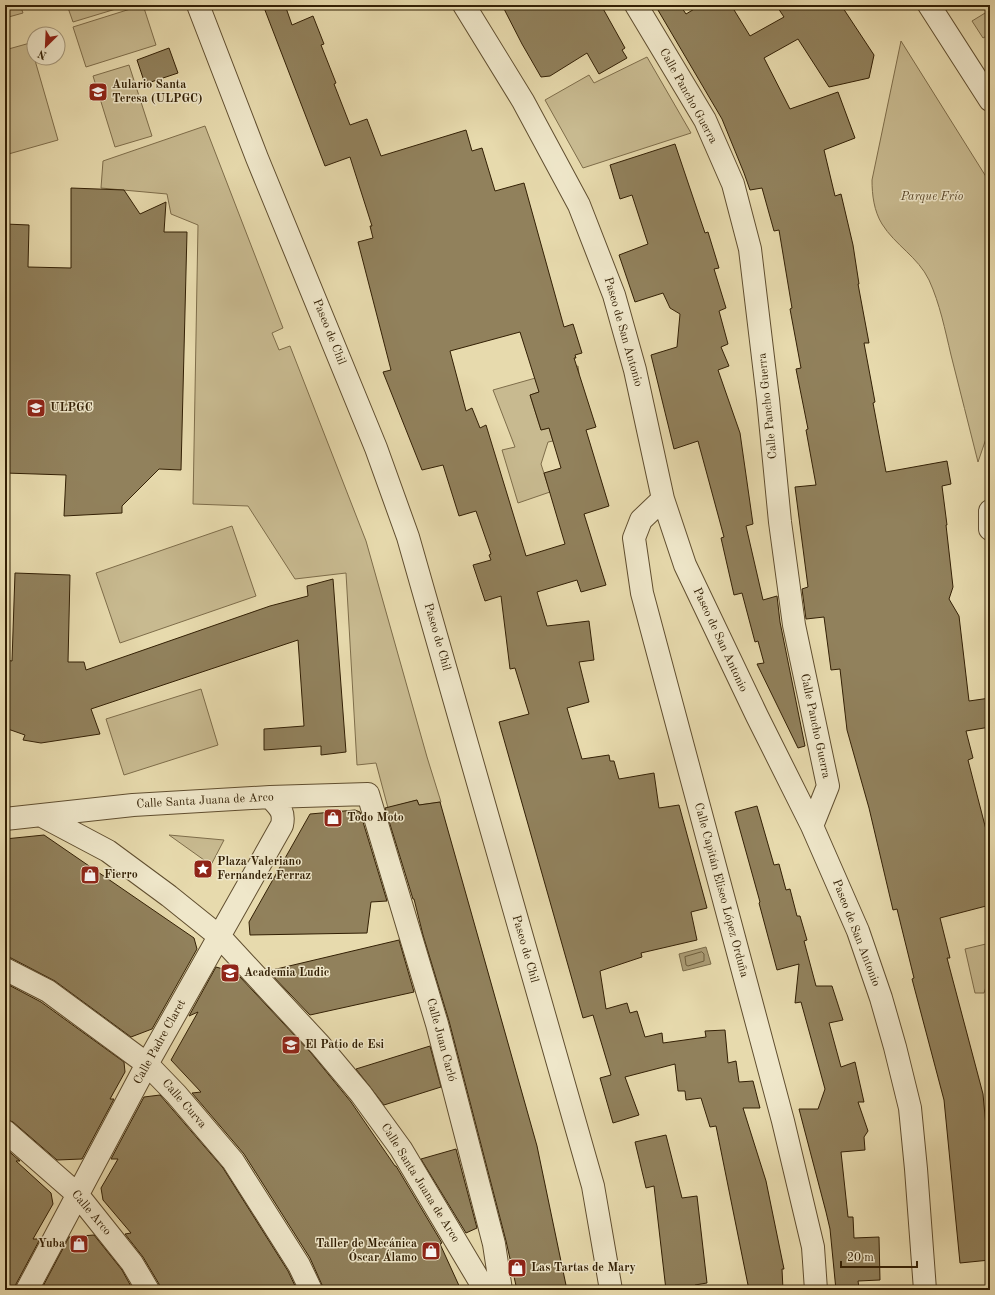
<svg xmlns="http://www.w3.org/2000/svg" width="995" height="1295" viewBox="0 0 995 1295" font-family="'Old Standard TT',serif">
<rect width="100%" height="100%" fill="#e7daad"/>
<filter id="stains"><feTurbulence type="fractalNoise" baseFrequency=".005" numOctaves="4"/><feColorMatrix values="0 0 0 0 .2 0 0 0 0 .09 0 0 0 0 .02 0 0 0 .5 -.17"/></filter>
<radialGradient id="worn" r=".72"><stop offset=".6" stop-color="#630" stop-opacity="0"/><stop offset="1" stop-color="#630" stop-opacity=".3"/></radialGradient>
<path fill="#c8ba90" stroke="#7e6d4a" d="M5 5H20L23 13 5 18Z
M67 5H129L73 22Z
M143 5 156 45 86 67 73 27Z
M990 10V34L983 38 972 21Z
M901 41 990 183V427L978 462C969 426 960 391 951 355 945 330 940 304 929 280 918 257 895 245 882 224 874 211 872 195 872 180Z
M30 43 58 140 5 155V50Z
M647 57 691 133 583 168 545 100 589 75 594 83Z
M129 65 152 136 115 147 93 76Z
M205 126 283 328 272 333 279 350 290 346 366 541 427 757 441 802 419 805 417 800 388 808 376 763 357 765 346 573 295 579 248 506 193 504 198 225 171 214 167 194 101 188 103 161Z
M578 366 579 374 546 384 548 389 530 395 541 430 549 428 553 441 548 442 541 464 550 492 518 503 502 450 515 447 493 390Z
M232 526 256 596 120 643 96 573Z
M201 689 218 745 124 775 106 719Z
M169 835 224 840 211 865Z
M990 943V974L984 993H975L965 949Z"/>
<path fill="#aa9b74" stroke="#7a6a48" d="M706 947 711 964 683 971 679 954Z"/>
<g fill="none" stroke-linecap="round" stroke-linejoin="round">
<path stroke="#6e5e3c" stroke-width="1" d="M702 952 704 954V961L688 966 686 965 685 957Z"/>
</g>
<path fill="#91815c" stroke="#332005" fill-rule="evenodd" d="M263 5H285L292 25 313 16 324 44 321 45 336 83 334 84 350 125 367 119 381 156 466 130 472 151 482 148 495 191 524 183 564 327 573 324 582 353 575 355 576 358H574L596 427 586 430 609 506 584 514 606 585 581 592 577 580 537 592 547 626 589 621 594 660 579 662 589 702 567 708 582 759 609 755 610 761H614L619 779 654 773 659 808 679 805 707 908 691 912 697 940 641 953 642 957 600 971 606 1009 627 1003 630 1013 637 1011 645 1037 662 1033 663 1043 706 1037 705 1031 725 1030 728 1063 736 1061 739 1082 753 1081 760 1108H743L766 1181 784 1269H782L783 1290H749L716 1126 710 1127 701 1098 686 1100 685 1091H678L675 1064 625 1077 639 1115 613 1123 600 1078 611 1075 593 1015 583 1018 499 722 529 714 515 668 510 669 501 596 485 601 473 565 491 560 489 555 491 554 476 511 459 516 443 465 422 470 383 372 391 370 358 242 373 238 370 226H372L350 157 325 166ZM520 332 539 392 530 395 541 430 549 428 561 468 544 473 565 544 526 556 486 425 480 428 472 408 466 411 450 351Z
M502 5H601L625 48 622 50 627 58 599 74 587 53 550 76 541 77 522 44Z
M655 5H680L686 14 701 5H731L750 36 784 17 776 5H841L874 55 869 78 829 87 798 39 764 58 790 109 838 92 855 138 824 150 835 196 841 194 853 245 859 284H858L869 343H864L875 402 873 403 886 472 947 461 951 484 942 486 947 525H946L953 587 949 599 959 616 969 701 990 698V727L966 731 973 758 968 760 990 845V905L940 918 950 958H947L983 1094 990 1170V1260L960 1263 944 1100 912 979 914 978 897 909 893 910 869 808 847 730 840 669 831 670 824 617 806 619 802 589 808 587 795 487 816 485 806 430 808 429 796 369 801 368 790 309 792 308 779 230 774 231 762 188 750 190 744 173 722 119Z
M169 48 178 73 145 84 137 60Z
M675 144 705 233 708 232 719 268 714 269 726 308 719 311 728 344 721 347 729 366 718 370 740 433 753 524 746 526 763 600 777 596 780 622 805 746 798 748 757 664 764 663 758 641 755 642 742 593 734 595 721 538 724 537 698 441 674 449 651 355 677 347 680 314 670 308 663 293 635 302 619 255 648 244 632 195 620 199 610 165Z
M71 188 124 190 140 214 166 202 164 232H187L181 470 159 469 122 506V513L64 516 66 475 5 473V348L7 277H5V224L29 225 28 267 71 268Z
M15 573 70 575 68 662H84L86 670 270 606 308 596 307 586 333 579 346 752 321 755V746L264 750V729L304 726 298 640 91 709 100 734 41 743 23 740 25 735 5 728V660L12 661Z
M417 800 419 805 440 802 537 1146 567 1290H517L506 1241 449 1021 423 935 414 899H413L385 808Z
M757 806 774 865 779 864 786 890 790 889 797 916H800L807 940 804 941 816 986H832L843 1020 829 1023 841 1067 855 1062 864 1102H858L868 1131 864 1137 865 1150 841 1152 848 1217H853L854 1238 879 1237 880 1280 858 1281 859 1288 836 1290 830 1229 826 1212 799 1109H818L825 1089 801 1002 795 1003 799 964 777 970 759 903 760 902 735 812Z
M355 810 360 812 387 901 371 902 367 933 250 935 249 922 310 814Z
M44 835 194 938 197 949 152 1029 131 1037 55 981 11 958 5 957V839Z
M399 940 414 992 310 1015 268 971Z
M216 967 230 971 237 978 240 977 311 1053 351 1102 395 1166H396L442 1243 440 1244 461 1290H323L322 1285 310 1258 244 1154 192 1093 201 1092 171 1060 198 1012 189 1016Z
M5 983 41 1002 124 1062 125 1072 110 1099H114L82 1159 57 1160 13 1122 5 1119Z
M430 1046 441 1087 384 1105 356 1069Z
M160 1095 223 1168 288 1271 297 1290H160L159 1284 143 1257 125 1234 131 1233 103 1200 101 1188 118 1159H111L144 1097Z
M666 1135 682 1198 697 1196 707 1283 695 1285V1290H666L654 1186 646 1188 635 1142Z
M5 1148 20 1161H16L51 1193 53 1204 33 1239H40L16 1284 15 1290H5Z
M456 1149 477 1228 466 1233 421 1159Z
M94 1235 122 1270 133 1290H41L69 1237Z"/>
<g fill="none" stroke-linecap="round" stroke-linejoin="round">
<g stroke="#604e2f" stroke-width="24">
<path id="minor" d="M464 5 523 101 579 205 614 295 635 370 663 499 685 565 757 716 812 826 858 931 881 998 895 1047 910 1108 916 1169 925 1290
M636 5 705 120 733 184 750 249 768 399 780 522 794 625 828 786 812 826
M929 5 990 100
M663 499 641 520 634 538 642 593 783 1121 813 1247 816 1290
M990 511V529
M42 816 108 851 169 896 220 937 320 1045 361 1094 401 1149 485 1290
M5 819 133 805 270 797 368 794 437 1024 494 1244 501 1290
M5 969 48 991 147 1064 176 1094 233 1161 299 1265 311 1290
M5 1131 77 1194 132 1263 148 1290
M27 1290 147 1064 282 825C285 811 279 807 270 797"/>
</g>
<g stroke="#604e2f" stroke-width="24">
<path id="tertiary" d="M198 5 257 158 376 448 408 537 593 1186 611 1290"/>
</g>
<use href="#minor" stroke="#efe7ca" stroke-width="22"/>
<use href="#tertiary" stroke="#efe7ca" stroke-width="22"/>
</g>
<defs>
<g id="school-square" transform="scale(1)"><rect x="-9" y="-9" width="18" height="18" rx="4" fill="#8f2418" stroke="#efe7ca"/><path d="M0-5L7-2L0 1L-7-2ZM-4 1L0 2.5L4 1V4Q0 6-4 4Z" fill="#fff"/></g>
<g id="university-square" transform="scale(1)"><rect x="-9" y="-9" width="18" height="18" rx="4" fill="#8f2418" stroke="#efe7ca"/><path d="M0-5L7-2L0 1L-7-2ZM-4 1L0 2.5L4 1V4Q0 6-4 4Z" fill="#fff"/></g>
<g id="shop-square" transform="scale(1)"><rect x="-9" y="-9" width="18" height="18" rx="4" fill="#8f2418" stroke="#efe7ca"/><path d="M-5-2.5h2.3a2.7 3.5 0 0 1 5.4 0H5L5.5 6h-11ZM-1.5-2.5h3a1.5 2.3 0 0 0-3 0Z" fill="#fff"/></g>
<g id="sight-square" transform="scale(1)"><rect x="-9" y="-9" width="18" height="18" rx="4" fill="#8f2418" stroke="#efe7ca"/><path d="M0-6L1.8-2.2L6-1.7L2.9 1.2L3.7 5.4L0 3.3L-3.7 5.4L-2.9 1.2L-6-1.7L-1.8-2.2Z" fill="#fff"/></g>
</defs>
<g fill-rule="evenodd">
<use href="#school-square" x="98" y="92"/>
<use href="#university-square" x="36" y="408"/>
<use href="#shop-square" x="333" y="818"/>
<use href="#sight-square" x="203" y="869"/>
<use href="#shop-square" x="90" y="875"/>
<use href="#school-square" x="230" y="973"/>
<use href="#school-square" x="291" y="1045"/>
<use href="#shop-square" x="79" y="1244"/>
<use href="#shop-square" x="431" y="1251"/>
<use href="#shop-square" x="517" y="1268"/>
</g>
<g text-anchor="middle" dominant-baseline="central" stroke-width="3" stroke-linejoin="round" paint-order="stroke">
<g font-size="12" font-weight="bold" fill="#332005" stroke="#efe7ca" text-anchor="start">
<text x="112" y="85">Aulario Santa<tspan x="112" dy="14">Teresa (ULPGC)</tspan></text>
<text x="50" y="408">ULPGC</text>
<text x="347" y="818">Todo Moto</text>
<text x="217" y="862">Plaza Valeriano<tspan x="217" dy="14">Fernandez Ferraz</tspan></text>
<text x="104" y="875">Fierro</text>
<text x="244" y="973">Academia Ludic</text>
<text x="305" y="1045">El Patio de Esi</text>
<text x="65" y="1244" text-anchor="end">Yuba</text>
<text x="417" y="1244" text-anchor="end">Taller de Mecánica<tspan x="417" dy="14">Óscar Álamo</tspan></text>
<text x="531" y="1268">Las Tartas de Mary</text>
</g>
<g font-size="12" fill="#332005" stroke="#efe7ca">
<text transform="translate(688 96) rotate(61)">Calle Pancho Guerra</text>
<text transform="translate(329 332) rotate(68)">Paseo de Chil</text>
<text transform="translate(623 332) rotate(74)">Paseo de San Antonio</text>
<text transform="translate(768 406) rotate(-96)">Calle Pancho Guerra</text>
<text transform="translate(437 637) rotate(74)">Paseo de Chil</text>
<text transform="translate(720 640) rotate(65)">Paseo de San Antonio</text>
<text transform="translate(815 726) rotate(78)">Calle Pancho Guerra</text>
<text transform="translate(205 801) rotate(-3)">Calle Santa Juana de Arco</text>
<text transform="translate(721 890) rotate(75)">Calle Capitán Eliseo López Orduña</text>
<text transform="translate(856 933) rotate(69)">Paseo de San Antonio</text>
<text transform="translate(525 949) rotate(74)">Paseo de Chil</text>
<text transform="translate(441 1040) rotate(75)">Calle Juan Carló</text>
<text transform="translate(160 1042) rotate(-61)">Calle Padre Claret</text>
<text transform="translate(184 1104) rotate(49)">Calle Curva</text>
<text transform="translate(420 1183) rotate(58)">Calle Santa Juana de Arco</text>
<text transform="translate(91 1213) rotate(50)">Calle Arco</text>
</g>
<g font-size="12" font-style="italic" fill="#584628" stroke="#efe7ca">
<text x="932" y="197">Parque Frío</text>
</g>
</g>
<rect width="995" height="1295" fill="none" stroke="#e7daad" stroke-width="20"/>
<rect x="6" y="6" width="983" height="1283" fill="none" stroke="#332005" stroke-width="2"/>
<rect x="10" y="10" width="975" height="1275" fill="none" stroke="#332005"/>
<g transform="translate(46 46) rotate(204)"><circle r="19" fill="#efe7ca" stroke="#a4977b"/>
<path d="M0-3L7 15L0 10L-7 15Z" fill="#8f2418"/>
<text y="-6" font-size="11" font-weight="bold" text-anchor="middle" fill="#332005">N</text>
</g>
<path d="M841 1261v6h76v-6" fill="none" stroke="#332005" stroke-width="2"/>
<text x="847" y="1261" font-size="12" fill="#332005" stroke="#efe7ca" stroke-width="3" paint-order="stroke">20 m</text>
<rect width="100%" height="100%" filter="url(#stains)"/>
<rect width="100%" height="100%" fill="url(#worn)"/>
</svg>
